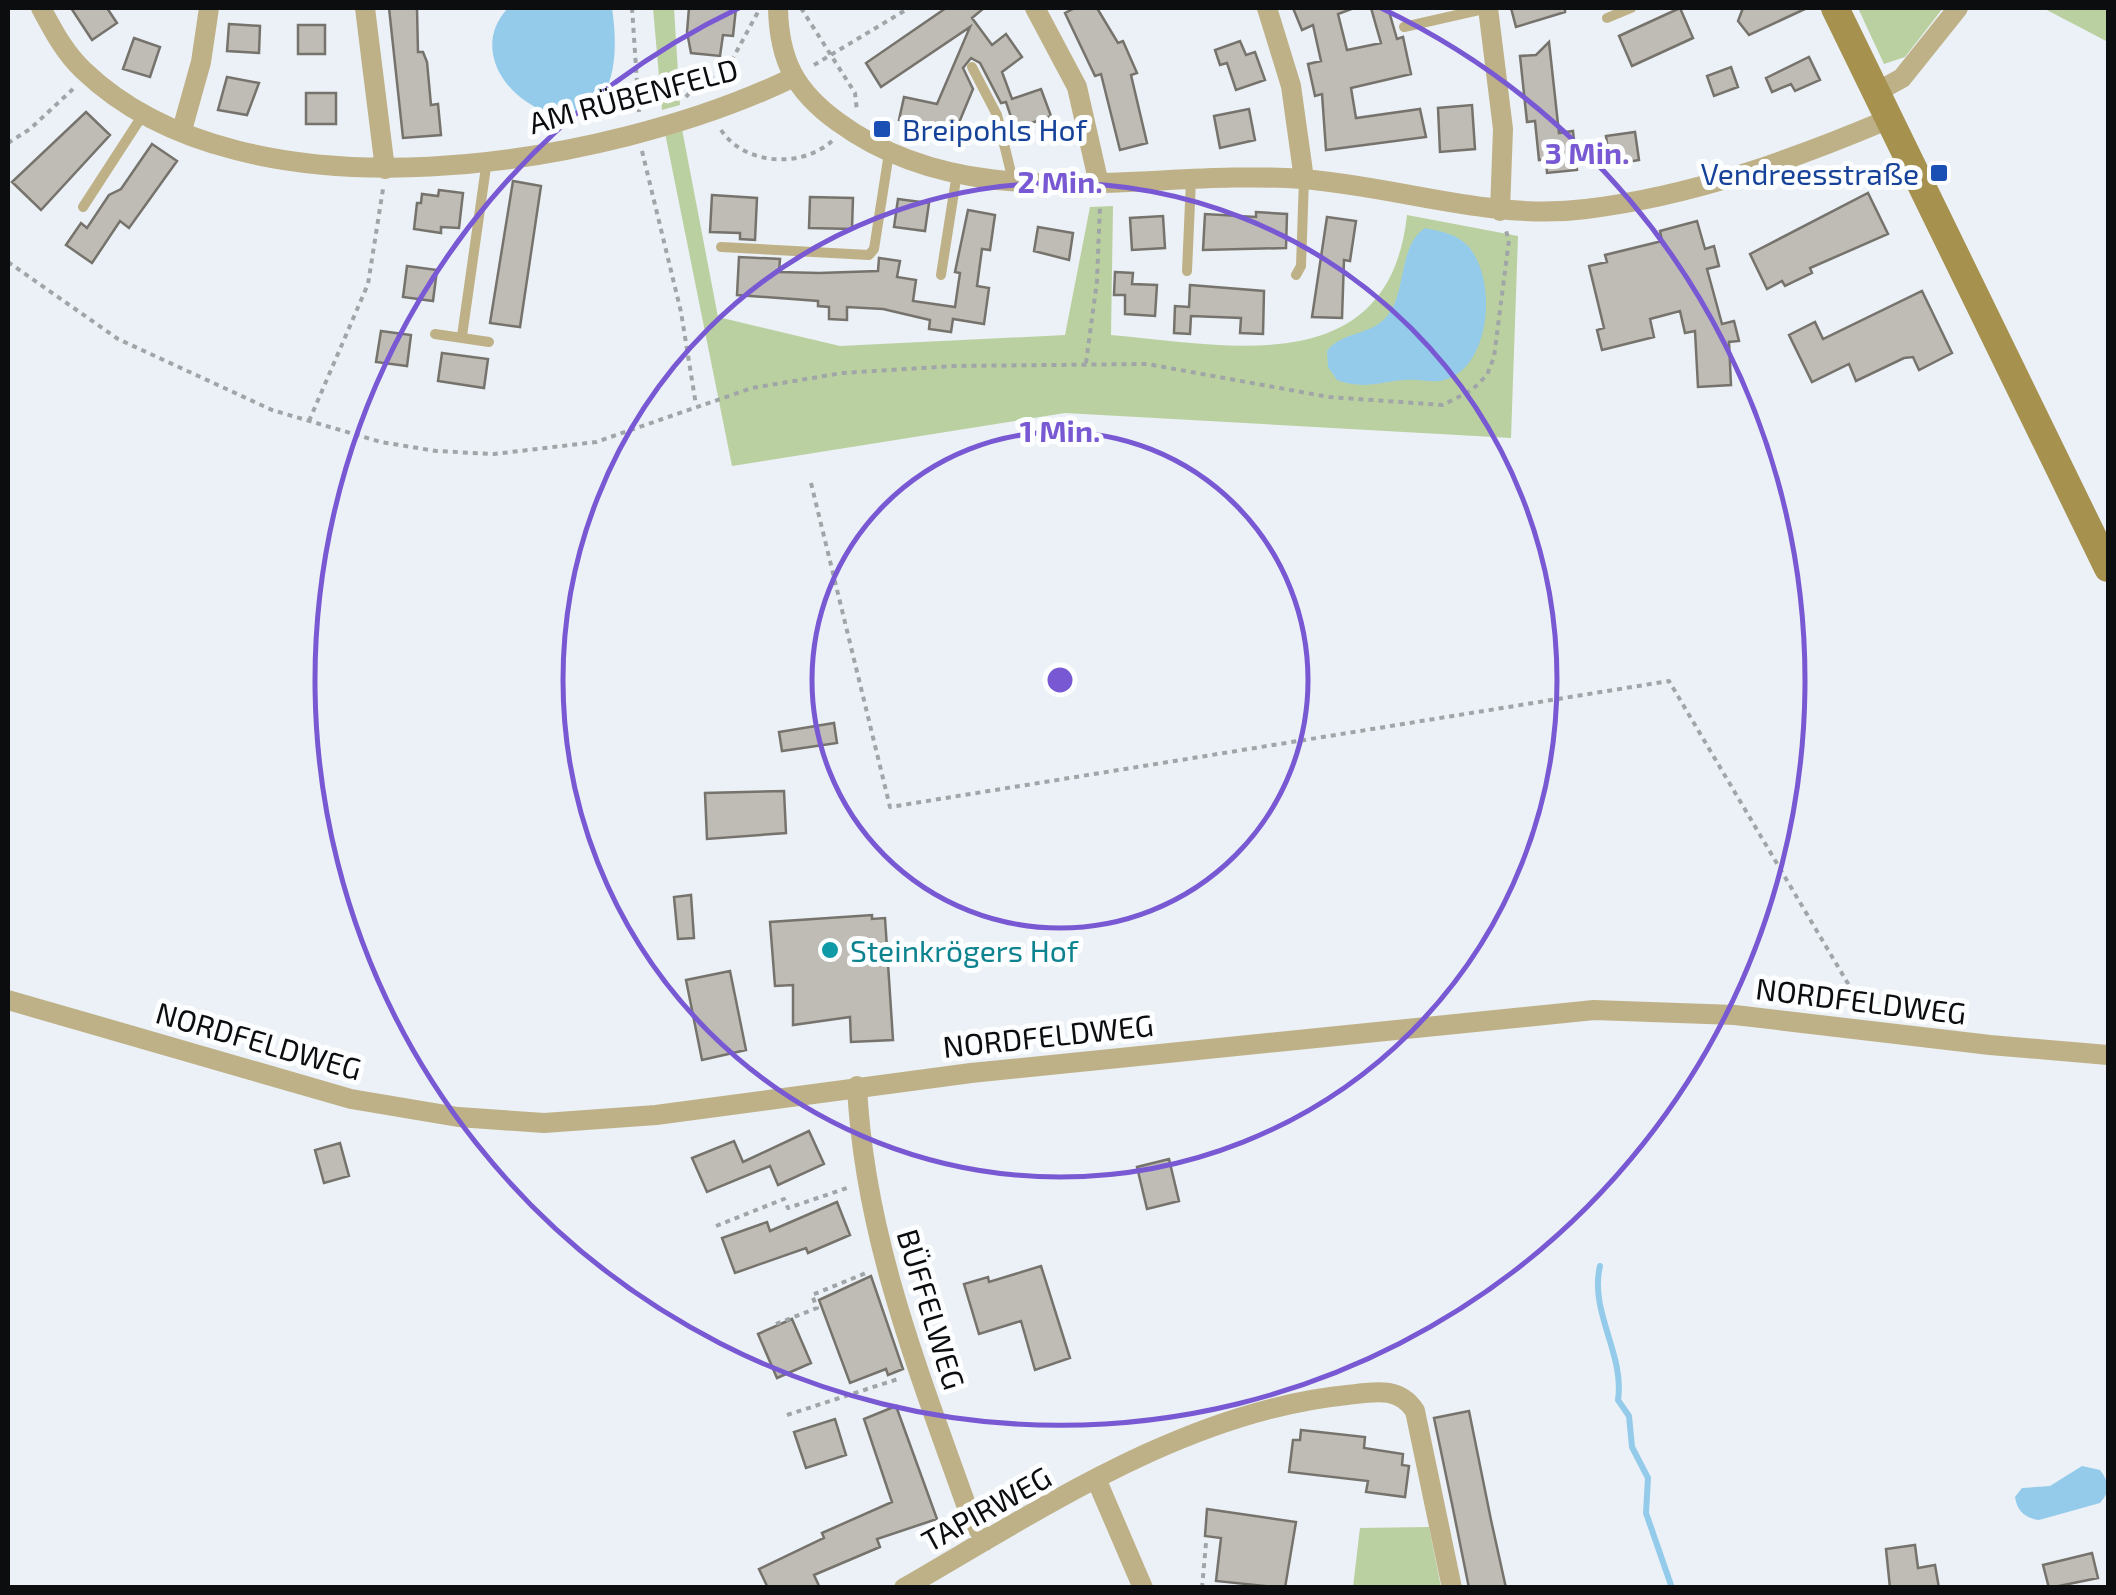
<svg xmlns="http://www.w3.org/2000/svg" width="2116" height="1595" viewBox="0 0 2116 1595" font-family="'Exo 2',sans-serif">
<rect width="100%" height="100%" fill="#ebf1f6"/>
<path fill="#bbd0a0" d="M653 8H674L680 105 662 110Z
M1858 8H1943L1905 57 1884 64Z
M2043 8H2108V42Z
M682 129 718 317 840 346 1065 335 1090 207 1113 206 1111 335C1231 346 1389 381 1407 215L1518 236 1511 438 1065 413 732 466 665 133Z
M1429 1527 1441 1587H1353L1360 1528Z"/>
<path fill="#94cbea" d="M508 8H612C641 204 435 86 508 8Z
M1425 228C1440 231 1457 234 1468 246 1495 276 1492 351 1457 374 1438 387 1424 378 1405 380 1378 382 1364 390 1337 380L1328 367 1327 351C1342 331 1372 336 1388 315 1407 290 1398 246 1425 228Z
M2082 1466 2100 1470C2109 1482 2111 1491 2100 1503L2039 1520C2025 1518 2017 1511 2015 1497L2022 1488 2050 1486Z"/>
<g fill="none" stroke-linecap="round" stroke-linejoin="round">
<path stroke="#94cbea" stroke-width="6" d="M1600 1266C1589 1312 1625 1354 1618 1400L1629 1416 1632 1447 1648 1478 1646 1513 1672 1588"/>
</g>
<path fill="#bfbbb5" stroke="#76736d" stroke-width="2.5" d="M71 8H107L117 23 92 40Z
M389 8H417L418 52H423L427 62 431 105 438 104 441 135 403 138Z
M689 8H736L733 36 723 35 720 56 691 53 687 32Z
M946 8H984L972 18 992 45 1006 34 1022 57 1002 72 1012 99 1041 89 1051 116 1015 129 1006 102 1001 103 980 63 971 58 963 68 973 89 953 137 899 120 904 97 937 104 970 27 881 87 866 63Z
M1075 8H1097L1118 43 1123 41 1137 73 1131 75 1147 143 1120 150 1101 74 1095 76 1065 13Z
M1293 8H1354L1338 14 1347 50 1381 43 1371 8H1388L1397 39 1403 37 1411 74 1351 88 1356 118 1420 109 1426 137 1326 150 1322 94 1315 96 1308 64 1321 61 1313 25 1302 30Z
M1511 8H1565V12L1516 27Z
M1680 8 1693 38 1632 66 1619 36Z
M1743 8H1807L1749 35 1738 21Z
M229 24 260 26 259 53 227 51Z
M298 25H325V54H298Z
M134 38 160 47 150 77 123 69Z
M1240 41 1246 55 1255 52 1265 80 1236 90 1227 63 1220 65 1215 50Z
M1549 42 1559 133 1573 131 1577 170 1547 173 1546 159 1539 160 1535 121 1527 122 1520 56 1536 55Z
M1809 57 1820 80 1795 91 1791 84 1772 92 1766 78Z
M1731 67 1738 87 1714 96 1707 76Z
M227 77 259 83 247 115 218 110Z
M306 93H336V124H306Z
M1472 105 1475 149 1440 152 1438 108Z
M1249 109 1255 140 1220 148 1214 116Z
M86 112 110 135 41 210 12 182Z
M1635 132 1639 160 1610 165 1606 136Z
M152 144 177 161 129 228 120 221 92 263 66 245 81 223 87 228 109 195 121 189Z
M513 181 541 186 520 327 490 323Z
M439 190 463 193 459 228 441 227V233L414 229 417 203H421L422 194 438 196Z
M1868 193 1888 234 1810 268 1812 273 1785 286 1782 281 1767 289 1750 254Z
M712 195 757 198 755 240 740 239V233L710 232Z
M810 197 853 198 852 229 809 228Z
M898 199 929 203 925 231 894 227Z
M968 210 995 215 990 250 982 249 977 286 989 288 984 324 953 319 951 332 929 329 930 320 883 309 847 307V320L829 319V307L818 306V301L737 295 739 257 780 259 779 272 819 273 878 271 879 258 900 261 897 277 916 280 913 301 955 307 960 273 955 272Z
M1256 212 1287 214 1286 248 1203 250 1205 214 1256 217Z
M1163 216 1165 248 1132 250 1130 218Z
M1327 217 1356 221 1350 261 1344 260 1342 318 1312 317Z
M1697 221 1705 249 1714 246 1719 266 1707 269 1722 324 1734 321 1739 341 1729 342 1731 385 1698 387 1695 331 1685 333 1680 311 1650 319 1654 337 1602 350 1597 330 1604 328 1589 266 1607 262 1605 255 1662 241 1660 231Z
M1038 227 1073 233 1069 260 1034 251Z
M407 266 437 270 433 301 403 297Z
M1115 272 1133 273 1132 284 1157 285 1155 316 1125 314V295H1114Z
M1190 285 1264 291 1263 334 1240 333 1241 318 1191 316 1190 334 1174 333 1175 306 1189 307Z
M1922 291 1952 353 1919 370 1913 357 1904 358 1856 381 1849 364 1812 382 1789 335 1815 322 1823 339Z
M381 331 411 335 407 366 376 362Z
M442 353 488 359 484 388 438 381Z
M834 723 837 743 782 751 779 732Z
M784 791 786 833 707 839 705 793Z
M691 895 694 938 678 939 674 897Z
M872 915V919L885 918 893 1040 851 1042 850 1017 793 1025V985L775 986 770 922Z
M730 971 746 1050 702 1060 686 980Z
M809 1131 824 1164 778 1185 770 1166 707 1192 692 1158 734 1141 743 1162Z
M340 1143 349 1176 324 1183 315 1150Z
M1169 1159 1179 1201 1147 1209 1137 1167Z
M837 1202 850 1235 808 1253 806 1248 735 1273 722 1238 767 1222 770 1231Z
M1041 1266 1070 1358 1035 1370 1021 1321 979 1334 964 1284 988 1277 989 1282Z
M871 1276 903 1369 888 1375 886 1369 850 1383 819 1300Z
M792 1319 811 1363 777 1378 758 1334Z
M896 1406 937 1519 877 1539 880 1547 814 1575 820 1588H768L759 1569 824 1538 822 1533 892 1502 864 1419Z
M1469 1411 1491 1520 1506 1588H1469L1452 1504 1434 1418Z
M835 1419 846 1455 806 1468 794 1432Z
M1301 1430 1365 1437 1364 1448 1403 1454 1402 1465 1409 1466 1405 1497 1366 1492 1368 1481 1289 1472 1293 1440H1300Z
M1207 1509 1296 1522 1285 1588 1216 1581 1221 1538 1205 1536Z
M1915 1545 1918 1568 1935 1565 1939 1588H1890L1886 1549Z
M2092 1553 2098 1578 2049 1588 2043 1565Z"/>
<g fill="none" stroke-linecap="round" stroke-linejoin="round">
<path stroke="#a0a5a8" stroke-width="4" stroke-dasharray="5 5" stroke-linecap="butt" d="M632 8 639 112
M801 8 855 93 857 111
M814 65 909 8
M686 97 694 87 726 71 759 10
M721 130C745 166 802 168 832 141
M8 143 30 129 73 89
M642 151 681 312 696 405
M8 262 118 339 272 410 381 442 436 451 494 454 596 442 752 388 842 373 954 366 1147 364 1329 397 1443 405 1472 390 1487 375 1494 357 1509 240 1505 228
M1086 363 1097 281 1100 204
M309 421 368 284 383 189
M811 483 890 807 1669 681 1863 1009
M716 1226 784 1199 788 1208 850 1187
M776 1324 817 1308 812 1295 866 1273
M787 1415 901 1378
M1202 1588 1206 1543"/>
<path stroke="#bfb187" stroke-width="10" d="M1607 18 1631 8
M1404 27 1488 8
M972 67 997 115 1013 181
M83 207 144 113
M721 247 869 255 874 249 889 153
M1187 271 1191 180
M941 275 957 173
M1296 275 1301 266 1304 179
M435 334 489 342
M462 336 487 160"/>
<path stroke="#bfb187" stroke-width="20" d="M41 8C53 30 64 52 83 70 247 228 607 167 792 78
M365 8 385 169
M778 8C779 60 795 91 838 122 973 221 1148 168 1302 179 1397 186 1490 221 1586 209 1692 196 1792 160 1889 119
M1035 8 1077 87 1099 184
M1267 8 1291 86 1304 179
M1488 8 1503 129 1500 211
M1875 93 1902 78 1958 8
M182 130 201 62 209 8
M8 1000 351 1099 458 1117 544 1123 656 1115 971 1073 1594 1010 1735 1015 1990 1045 2108 1055
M857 1086C864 1236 919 1372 969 1513L985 1541
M1097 1481 1143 1588
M904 1588C1041 1509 1187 1411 1347 1395 1374 1392 1399 1386 1415 1411L1452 1588"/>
<path stroke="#a6914f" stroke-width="28" d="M1835 8 2108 568"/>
</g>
<g fill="none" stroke="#7859d3" stroke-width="5">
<circle cx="1060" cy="680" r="248"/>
<circle cx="1060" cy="680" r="497"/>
<path d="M1381 8A745 745 0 1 1 739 8"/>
</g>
<g fill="#1a4fb4" stroke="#fdfeff" stroke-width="4">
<rect x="872" y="119" width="20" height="20" rx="5"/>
<rect x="1929" y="163" width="20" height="20" rx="5"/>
</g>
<circle fill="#0f9aa8" stroke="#fdfeff" stroke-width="4" cx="830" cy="950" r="10"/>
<g text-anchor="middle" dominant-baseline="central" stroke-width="10" stroke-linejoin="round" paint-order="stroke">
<g font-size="30" fill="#0b0d0e" stroke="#fdfeff">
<text transform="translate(633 95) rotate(-15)">AM RÜBENFELD</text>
<text transform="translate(1861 1000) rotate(7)">NORDFELDWEG</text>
<text transform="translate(1048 1035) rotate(-6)">NORDFELDWEG</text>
<text transform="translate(259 1040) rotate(16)">NORDFELDWEG</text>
<text transform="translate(932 1309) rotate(73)">BÜFFELWEG</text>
<text transform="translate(986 1508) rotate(-29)">TAPIRWEG</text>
</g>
<g font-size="30" fill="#164399" stroke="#fdfeff" text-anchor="start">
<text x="902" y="129">Breipohls Hof</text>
<text x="1919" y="173" text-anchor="end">Vendreesstraße</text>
</g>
<g font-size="30" fill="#0d838f" stroke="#fdfeff" text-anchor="start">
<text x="850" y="950">Steinkrögers Hof</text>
</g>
</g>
<circle cx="1060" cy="680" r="15" fill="#7859d3" stroke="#fdfeff" stroke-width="5"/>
<g font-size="30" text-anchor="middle" font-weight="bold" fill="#7859d3" stroke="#fdfeff" stroke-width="10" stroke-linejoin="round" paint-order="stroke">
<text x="1587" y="164">3 Min.</text>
<text x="1060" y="193">2 Min.</text>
<text x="1060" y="442">1 Min.</text>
</g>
<rect width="2116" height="1595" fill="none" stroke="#0b0d0e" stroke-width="20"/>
</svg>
